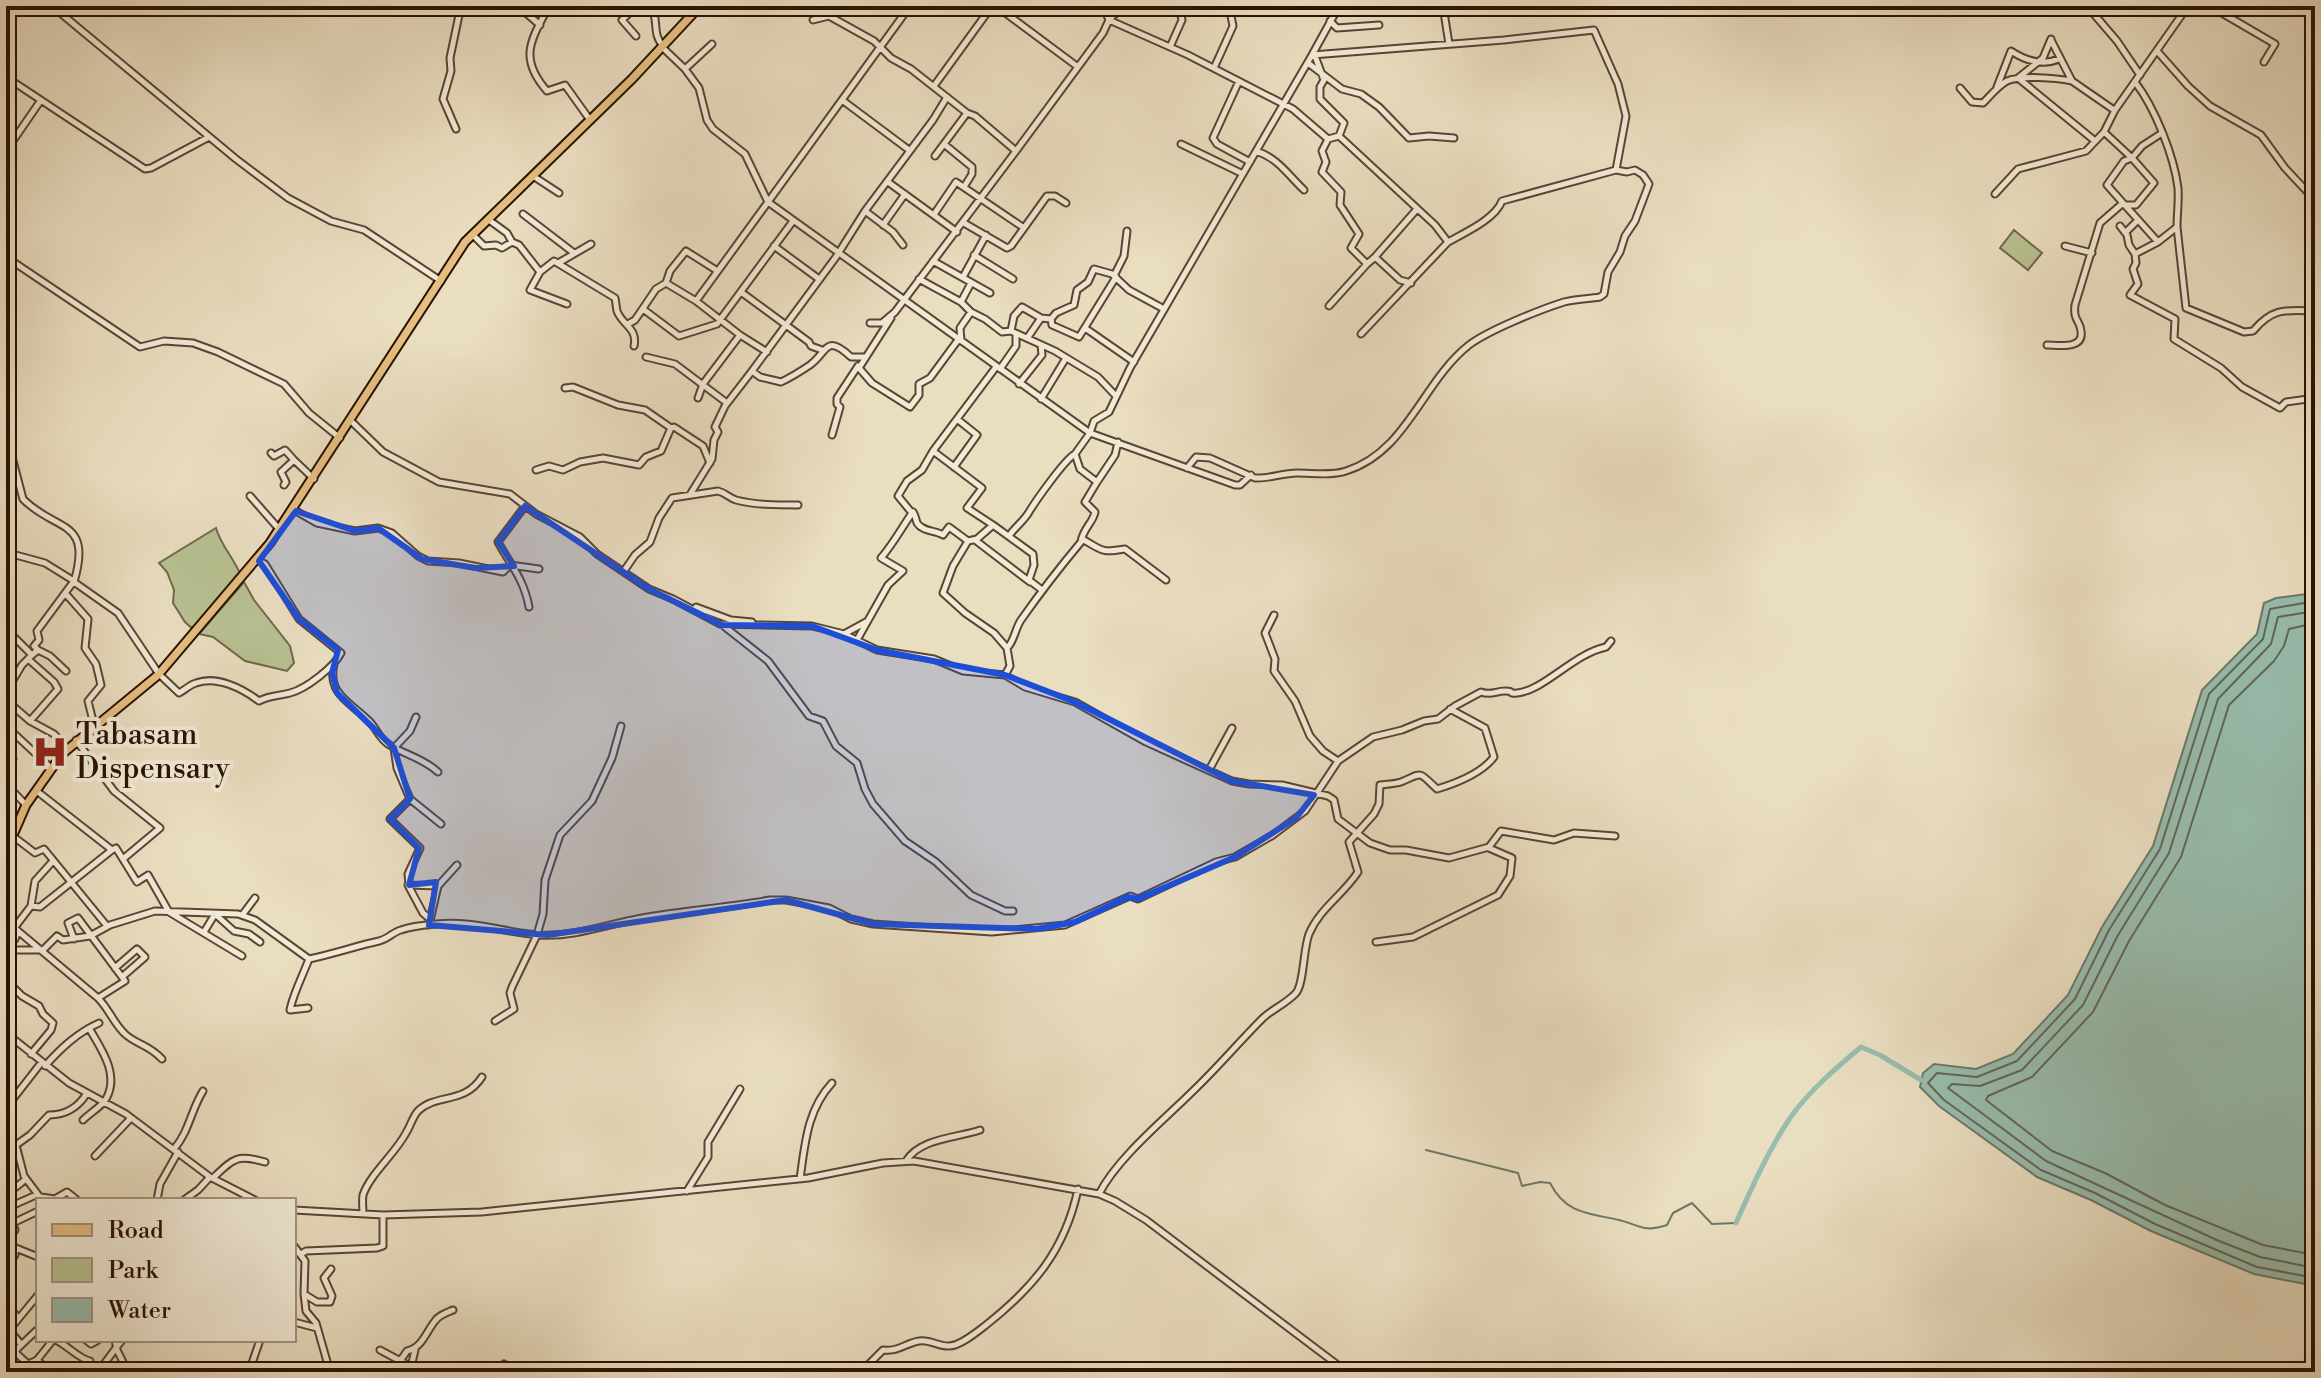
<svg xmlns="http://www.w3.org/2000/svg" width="2321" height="1378" viewBox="0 0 2321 1378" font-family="'Libre Bodoni',serif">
<rect width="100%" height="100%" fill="#eadec1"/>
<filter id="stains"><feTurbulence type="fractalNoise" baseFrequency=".0025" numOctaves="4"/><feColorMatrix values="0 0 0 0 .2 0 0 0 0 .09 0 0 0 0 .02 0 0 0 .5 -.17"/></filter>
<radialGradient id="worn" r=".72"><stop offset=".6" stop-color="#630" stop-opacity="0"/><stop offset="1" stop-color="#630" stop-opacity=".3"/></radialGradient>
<path fill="#b8c192" stroke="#71684a" stroke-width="2" d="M2014 230 2042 253 2028 270 2000 248Z
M216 528C221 546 234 558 241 576L194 630 185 622 173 603 174 590 167 572 159 563Z
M244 582 254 600 290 646 294 663 287 671 245 661 213 637 199 634Z"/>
<path fill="#98bdae" stroke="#6c7869" stroke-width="2" d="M2315 593V1286L2254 1274 2151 1231 2091 1200 2037 1177 1939 1106 1920 1087 1923 1073 1934 1064 1976 1069 2013 1054 2068 995 2102 927 2153 846 2202 690 2257 634 2264 603 2276 598Z"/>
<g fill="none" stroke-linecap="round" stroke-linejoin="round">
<path stroke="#616658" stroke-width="2" d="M2315 601 2270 609 2263 639 2209 694 2160 849 2109 930 2075 999 2017 1061 1977 1077 1937 1073 1928 1083 1944 1100 2041 1170 2095 1193 2155 1224 2257 1267 2315 1278
M2315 611 2278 617 2271 644 2218 699 2169 853 2118 935 2083 1005 2022 1070 1980 1086 1952 1084 1948 1088 2046 1161 2219 1241 2260 1257 2315 1268
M2315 623 2289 629 2284 646 2274 661 2229 705 2181 857 2129 941 2093 1012 2032 1077 1988 1096 1986 1100 2052 1151 2105 1173 2165 1205 2263 1245 2315 1255"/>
<path stroke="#6c7869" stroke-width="2" d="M1426 1150 1518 1173 1522 1186 1540 1182 1550 1183C1566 1214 1588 1213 1619 1220 1640 1225 1643 1233 1667 1225L1673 1213 1692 1203 1712 1224 1736 1223"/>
<path stroke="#98bdae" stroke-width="5" d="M1736 1223C1752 1187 1768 1151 1790 1118 1809 1091 1836 1068 1861 1047L1880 1055 1921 1080"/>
<g stroke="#5a4432" stroke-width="9">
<path id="minor" d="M52 6 236 159 288 198 331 221 364 230 441 281
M492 6 525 12 540 25
M549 6C531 40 518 58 547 91L565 85 590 120
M615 6 626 15
M650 6C660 19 651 33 663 46
M910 6 768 202 1090 433 1235 485H1240L1251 475
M996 6 1078 67
M1443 6 1449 44
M2087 6 2117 41 2140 75
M2210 6 2275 44 2264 62
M2288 6 2298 12
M1109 19 1125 6
M813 20 829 16 874 41 891 58 911 69 967 113 975 116 1016 151 895 312 882 323H870
M1109 20 1188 55 1293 109 1328 139 1339 136 1435 225 1448 242C1466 232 1495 219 1502 201L1616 170 1626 116 1618 84 1594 30 1504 40 1312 55 1339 6
M1330 21 1337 28 1379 25
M636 36 622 20 637 6
M2051 39 2043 58 2018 78 2095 141
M2051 40 2072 81 2114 110
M662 47 685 69 699 88 707 120 713 129 745 154 768 202 696 301
M1170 47 1182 20 1179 6
M2157 51 2188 86 2210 106 2261 135 2285 168 2315 200
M1315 56 1324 80 1320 87V99L1344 123 1339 136
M1308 63 1342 89 1361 94 1379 107 1409 138 1429 136 1454 138
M1214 68 1233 26 1229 6
M685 69 712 44
M6 77 145 169 151 168 209 137
M1239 81 1213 138 1217 144 1250 162
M934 86 992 6
M1997 87 2011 51C2026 61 2042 66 2059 59
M1960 88 1972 102 1983 103C1990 96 1999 85 2007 81 2021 75 2056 78 2072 81
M842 100 909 150
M456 129 443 99 451 71 450 58 459 15 457 6
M2104 132 2132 158 2124 161 2107 185 2123 203
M1328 139 1322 151 1326 162 1322 172 1341 192 1340 205 1359 234 1351 248 1367 264 1329 306
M944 144 972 167V174L964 187
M1181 144 1243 174
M6 151 41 100
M1016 151 1103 33 1109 20 1103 6
M1256 151C1278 158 1288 175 1304 190
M935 156 967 113
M533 176 559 193
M888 182 957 232
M2304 187 2315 182
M1995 194 2018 169 2086 151 2104 132 2115 110 2188 6
M2126 205H2136L2154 183 2132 158 2142 146 2162 133
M865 211 893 232 903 245
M935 213 956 182 1024 228 1047 196H1055L1066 203
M523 214 574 253
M489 220 507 233 512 242
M964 223 1007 248 1011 246 1024 228
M883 225 905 194
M2120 226 2127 235 2129 245 2135 254 2136 263 2133 269 2138 284 2130 295 2175 319 2174 339 2221 368 2242 387 2280 408 2286 402 2315 398
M2177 227 2186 308 2244 332 2253 331C2273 307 2286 310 2315 311
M2126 232 2138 220
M472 234 484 246 496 245 502 248 512 242 519 245 540 272 554 261 615 298C616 302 616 307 617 311 622 325 638 328 634 346
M774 246 819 279
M2065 246 2092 253
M2135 254 2158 242 2177 227C2177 214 2179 201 2178 188 2174 156 2155 108 2135 82
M974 255 1013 279
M6 257 140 347 164 341 193 343 218 352 284 384 309 413 340 438
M1375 257 1417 209
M933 261 990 293
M560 262 591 244
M1367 264 1375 257 1400 280 1411 283
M540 272 530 290 567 304
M1114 276 1124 256 1127 231
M963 277 986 235
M919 279 961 302 971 312
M666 283 696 301 740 335 703 384 698 398
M741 292 809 342 811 346 822 350
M961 302 971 283
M643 309 679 336 717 324 793 221
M891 318 859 368 872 383 910 407 919 395V384L930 378 958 340
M1051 319 1056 313 1074 305 1077 290 1088 282 1094 269 1112 274 1129 290 1164 309
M628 324 635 320 656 289 666 283 670 271 686 251 716 270
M1085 328 1134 362
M1011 331 1014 316 1022 307 1041 318 1051 319 1052 325 1079 337 1116 277
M1361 334 1448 242
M740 335 767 352
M1028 337 1041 318
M961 341 960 328 971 312 985 319 1002 332 1011 331 1055 351 1098 377 1115 395
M2047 345C2058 345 2084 350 2081 331 2080 320 2073 321 2075 305L2100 223 2123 203 2158 242
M646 357 675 364 727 403
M1000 369 1016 346V335
M752 371 836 257 865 211 933 120 947 97
M1019 384 1042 355 1041 345
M565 388 573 387 618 405 645 410 671 428
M1041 399 1066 358
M351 421 383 452 439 482 510 494 536 514 580 537 597 554 649 589 673 599 720 624 812 626 844 634 877 650 934 659 963 671 1005 675 1025 687 1075 702 1146 742 1232 781 1249 784 1282 785 1328 796 1334 800 1338 819 1370 843 1390 850H1406L1449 858 1489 847 1501 831 1554 840 1574 833 1615 836
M6 434 23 499C55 532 93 518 74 582L118 613 159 674 179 693C185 690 189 685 196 683 217 675 243 689 259 701 270 695 279 696 290 693 306 689 334 667 341 653L299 619 265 564 259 561
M832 435 840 407 837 404V398L858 366
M271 453 274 456 285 450 294 460 281 472 286 482 284 485
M294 460 314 479
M954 467 977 435 957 419
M1187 468 1196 457 1210 458 1255 478C1269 479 1282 473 1297 473 1313 473 1331 476 1346 471 1407 452 1422 382 1469 345 1489 330 1539 310 1564 302 1576 299 1588 299 1600 297L1604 294 1608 272 1620 252 1625 236 1635 221 1649 184 1643 175 1635 170 1627 172 1616 170
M536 470 549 466 563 470 580 462 603 458 639 465 646 457 661 451 671 428 674 427 703 446 710 463
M1097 482 1115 455 1118 442
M691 493 712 459 714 440 718 432 715 427 725 406 752 371 760 377 781 382C792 377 801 371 810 365 828 352 825 333 851 357H865
M250 496 279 529
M525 506 498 542C510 564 524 579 529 607
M296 511 317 523 355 531 378 528 392 533 418 556 428 561 459 563 503 572 510 565 539 569
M913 512C915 515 916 519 917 523 923 532 935 530 943 535L949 527 968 541 977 539 993 525 1033 554 1034 565 1029 580 1042 590
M993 525 967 508 982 488 933 451 996 367
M1009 536C1014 528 1024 521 1029 512 1035 502 1065 459 1075 454
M1082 539C1104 551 1100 553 1125 549L1166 580
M975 540 1030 582
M968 541 953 566 943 593 965 613 994 633 1007 648
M6 563 12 554 45 563 74 581 37 631 39 640 34 646 38 650 32 655
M624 571 635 555 650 542 659 518 672 498 718 491C726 493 729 498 736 500 755 505 777 505 798 505
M65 593 88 619 85 648 96 664 101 685 88 701 94 725
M6 606 10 611 6 617
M696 607 731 620 752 622
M1274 615 1265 633 1275 659 1274 671 1295 701 1310 736 1323 751 1338 761
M725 627 768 661 809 716 823 721 836 746 857 763 865 789 873 804 905 841 936 862 971 895 1005 911H1013
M6 629 32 655 22 665 6 692
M844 634 866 622
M857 640 888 585 903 571 881 558C893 544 901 529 912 513L898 496 907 481 922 470 933 451
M38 650 50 656 66 671
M28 659 54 682 58 689 30 721
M334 664C327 694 350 702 368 720 376 727 378 737 388 744 405 755 423 758 438 772
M1005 675 1010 666 1007 648C1014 642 1015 629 1021 620 1040 593 1060 567 1081 542 1083 528 1093 523 1095 512L1085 502 1097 482 1080 469 1075 454 1090 433 1094 421 1109 412 1130 368 1312 55
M6 700 30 721 54 734 67 748
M416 717 410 731 394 748 397 768 410 799 390 819 420 848 408 874 409 885 438 886
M6 726 51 768
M76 740 114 791 160 828 123 859
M6 752 13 759 6 766
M1209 770 1232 728
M6 784 26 805
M38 792 112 850 116 848 137 882 148 875 169 912 242 956
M410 799 441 824
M6 817 16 825
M14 837 35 853 44 849 107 926
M408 885 423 913 430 919
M31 906 40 907 112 850
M243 914 255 898
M6 921 98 998C109 1009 114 1024 125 1034 137 1045 148 1044 162 1059
M429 925 438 886 457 865
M15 927 31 906 35 881 53 861
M204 932 215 914 234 931 249 934 260 942
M74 939 68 923 78 918 125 981 98 998
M1376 942 1413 937 1498 895 1510 876 1512 858 1489 848
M7 949 15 939 18 931
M6 950H43L57 936 63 940 90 936 110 925 155 911 238 914 255 920 309 959C333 954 356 946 379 941 388 939 393 932 401 930 412 926 425 925 437 924 472 920 506 933 540 935 575 937 608 924 642 918 684 910 727 908 770 900H786L829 908 851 919 873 924 992 932 1065 925 1130 896 1138 899 1216 862 1235 857 1273 835 1305 811 1338 761 1373 737 1402 730 1424 721 1438 719 1455 706 1481 692C1492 696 1495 691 1505 691 1517 691 1506 694 1517 693 1545 690 1573 654 1606 647L1611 641
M115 968 137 949 145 957 122 977
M6 980 22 996 39 1006 43 1014 53 1023 51 1030 31 1054
M308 1008 290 1010C293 994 303 975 309 959
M495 1021 514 1009 510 993 512 987 537 935 543 914 545 880 560 835 592 801 612 758 621 726
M6 1033 69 1083 126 1114 210 1177 255 1200
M45 1066C61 1048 77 1033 99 1023
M6 1108 41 1063
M83 1120C90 1113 101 1107 106 1099 120 1074 101 1049 89 1028
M6 1132 16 1145 30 1135 49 1115C65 1115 78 1108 87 1093
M16 1145 24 1176 42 1200
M174 1149C189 1132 191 1110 203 1091
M95 1156 131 1118
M906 1161C920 1138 957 1138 980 1130
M213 1178C234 1158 237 1154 265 1162
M800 1179C805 1144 807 1110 832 1083
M687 1191 708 1157V1142L740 1089
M1099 1194C1117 1158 1165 1119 1194 1090 1218 1067 1239 1042 1262 1019 1272 1009 1286 1004 1296 993 1304 984 1303 950 1309 934 1320 908 1343 895 1358 872L1349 842 1374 814 1379 804 1380 785C1387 784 1395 784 1401 782 1423 773 1417 770 1437 789 1457 783 1481 774 1494 757L1485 728 1450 709
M6 1195 26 1179
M41 1197 55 1199 67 1192 77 1200
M157 1200 160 1184 178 1152
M184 1200 198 1190 210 1177
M6 1207 15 1230 6 1239
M7 1208 36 1195
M294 1210 383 1215 482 1212 808 1178 883 1163 914 1161 1099 1194 1115 1201 1146 1220 1347 1372
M363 1214C363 1208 362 1201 363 1195 370 1174 395 1154 406 1133 410 1127 413 1116 418 1111 436 1093 464 1105 482 1077
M13 1223 38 1211
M6 1244 38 1257
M294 1246 305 1261 304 1294 317 1302H330L332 1296 324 1278 331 1269
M301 1254 306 1251 377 1248 383 1246V1215
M6 1267 15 1255V1249
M304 1294 306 1311 316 1323 330 1372
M6 1303 18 1318
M294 1322 317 1328
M10 1331 21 1344
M6 1334 38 1295
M56 1340C68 1346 79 1359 90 1361
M86 1340 91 1344 98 1340
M115 1340 117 1350 128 1372
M380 1350 421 1372
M37 1360 53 1340
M400 1361 407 1351C422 1348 426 1332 435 1321 439 1315 446 1313 453 1310
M28 1364 37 1360 50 1372
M411 1367 415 1350
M24 1372 28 1364 16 1353V1350L38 1329
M98 1372 122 1340
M249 1372 260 1340
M497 1372 504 1364 518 1372
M861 1372 883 1350C898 1352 906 1343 919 1341 930 1339 939 1347 949 1346 960 1346 977 1332 986 1325 1034 1287 1065 1250 1078 1189"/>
</g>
<g stroke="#2a1002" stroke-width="11">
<path id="major" d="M6 851 26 805 62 754 158 675 270 543 465 242 632 79 700 6"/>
</g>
<use href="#minor" stroke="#f1ead7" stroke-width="5"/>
<use href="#major" stroke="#e5bf80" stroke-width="7"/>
</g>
<path fill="#1d4ed8" fill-opacity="0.2" stroke="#1d4ed8" stroke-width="6" stroke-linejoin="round" d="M525 506 649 589 722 625 812 626 877 650 1005 675 1075 702 1232 781 1314 795 1296 818 1235 857 1138 899 1128 897 1075 922 1037 929 873 924 786 900 548 935 429 925 436 882 409 885 419 848 390 819 410 799 394 748 337 693 332 673 338 650 299 619 259 561 296 511 355 531 378 528 422 559 476 568 514 566 498 542Z"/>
<defs>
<g id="hospital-bare" transform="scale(2.76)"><path d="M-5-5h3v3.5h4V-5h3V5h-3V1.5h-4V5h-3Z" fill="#8f2418" stroke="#f1ead7" stroke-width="2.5" paint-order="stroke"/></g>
</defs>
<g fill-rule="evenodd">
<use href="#hospital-bare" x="50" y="752"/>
</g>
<g text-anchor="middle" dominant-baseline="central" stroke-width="8" stroke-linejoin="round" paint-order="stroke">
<g font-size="30" fill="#2a1002" stroke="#f1ead7" text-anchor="start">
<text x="76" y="735">Tabasam<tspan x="76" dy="34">Dispensary</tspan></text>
</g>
</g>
<rect width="2321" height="1378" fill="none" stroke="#eadec1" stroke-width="32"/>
<rect x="8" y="8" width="2305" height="1362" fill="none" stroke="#2a1002" stroke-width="4"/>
<rect x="16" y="16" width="2289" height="1346" fill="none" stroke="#2a1002" stroke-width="2"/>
<rect x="36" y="1198" width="260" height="144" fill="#f1ead7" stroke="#a19382" stroke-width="2"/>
<rect x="52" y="1224" width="40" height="12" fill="#e5bf80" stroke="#a19382" stroke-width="2"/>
<text x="108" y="1238" font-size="24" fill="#2a1002">Road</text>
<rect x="52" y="1258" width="40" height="24" fill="#b8c192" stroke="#a19382" stroke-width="2"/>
<text x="108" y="1278" font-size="24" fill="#2a1002">Park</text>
<rect x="52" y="1298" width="40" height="24" fill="#98bdae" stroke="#a19382" stroke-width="2"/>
<text x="108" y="1318" font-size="24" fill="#2a1002">Water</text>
<rect width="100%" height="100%" filter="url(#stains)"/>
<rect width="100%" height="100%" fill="url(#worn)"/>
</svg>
